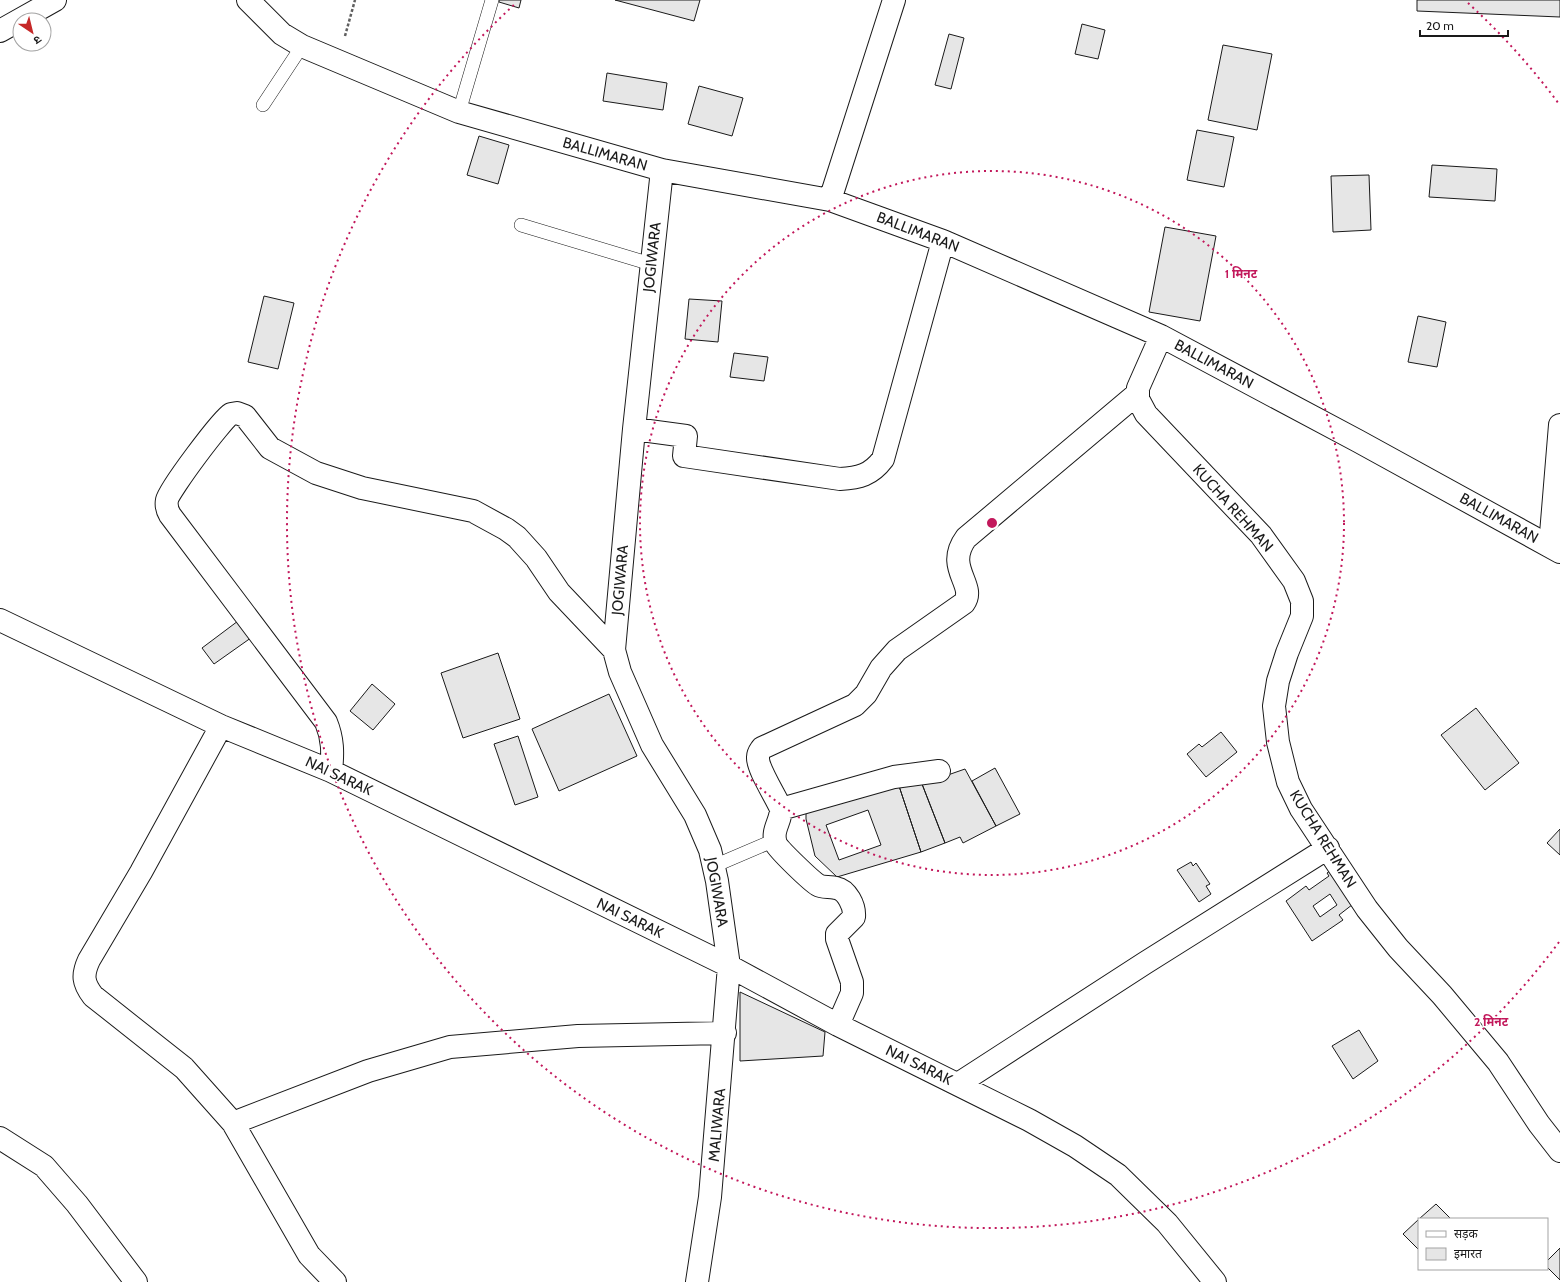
<svg xmlns="http://www.w3.org/2000/svg" width="1560" height="1282" viewBox="0 0 1560 1282" font-family="Cabin,'Noto Sans Devanagari',sans-serif">
<rect width="100%" height="100%" fill="#fff"/>
<path fill="#e6e6e6" stroke="#1a1a1a" fill-rule="evenodd" d="M499 0H521L519 8 499 2Z
M615 0H700L694 21Z
M1417 0H1560V17L1417 11Z
M1082 24 1105 30 1098 59 1075 54Z
M949 34 964 38 951 89 935 85Z
M1223 45 1272 54 1257 130 1208 120Z
M607 73 667 83 663 110 603 101Z
M699 86 743 98 732 136 688 124Z
M1197 130 1234 137 1224 187 1187 180Z
M479 136 509 145 498 184 467 175Z
M1432 165 1497 169 1495 201 1429 197Z
M1369 175 1371 230 1333 232 1331 176Z
M1165 227 1216 236 1200 321 1149 312Z
M264 296 294 303 278 369 248 362Z
M689 299 722 301 718 342 685 339Z
M1418 316 1446 322 1437 367 1408 362Z
M734 353 768 357 764 381 730 377Z
M242 618 255 635 214 664 202 648Z
M498 653 520 719 463 738 441 673Z
M372 684 395 704 373 730 350 711Z
M609 694 637 756 559 791 532 729Z
M1476 708 1519 763 1485 790 1441 735Z
M1221 732 1237 752 1206 777 1187 754 1199 744 1202 747Z
M518 736 538 797 515 805 494 744Z
M995 768 1020 814 996 826 972 781Z
M965 769 996 826 963 843 960 837 945 843 922 784Z
M922 784 945 843 921 852 899 786Z
M899 786 921 852 837 877 815 856 806 819V813ZM868 810 881 845 839 860 826 825Z
M1560 829V855L1547 843Z
M1191 862 1193 866 1196 863 1210 884 1206 886 1211 894 1199 902 1177 870Z
M1336 867 1357 901 1339 915 1343 920 1312 941 1286 901 1306 886 1309 890 1329 876 1327 873ZM1330 894 1337 905 1320 917 1313 906Z
M740 992 825 1032 823 1056 740 1061Z
M1359 1030 1378 1061 1353 1079 1332 1046Z
M1436 1204 1451 1219H1419Z
M1419 1219V1250L1403 1234Z
M1560 1248V1280L1547 1267V1261Z"/>
<g fill="none" stroke-linecap="round" stroke-linejoin="round">
<g stroke="#1a1a1a" stroke-width="14">
<path id="lane" d="M263 105 302 46
M459 112 492 0
M521 225 651 264
M714 866 775 840"/>
</g>
<g stroke="#1a1a1a" stroke-width="24">
<path id="street" d="M248 0 282 34 302 46 459 112 662 170 830 200 943 241 1161 336 1358 441 1560 552
M0 31 55 0
M662 170 634 429 614 650 620 672 652 745 695 815 710 850 717 881 729 966 710 1197 697 1282
M830 200 894 0
M1161 336 1138 388V399L1146 414 1261 535 1294 581 1302 601V616L1287 653 1278 681 1274 706 1278 742 1288 782 1301 809 1367 909 1398 948 1442 995 1498 1062 1539 1124 1560 1151
M634 429 686 436 684 456 840 479C859 478 871 475 883 459L943 241
M1550 546 1560 425
M0 620 221 726 331 771 729 966 838 1025 1029 1120 1075 1146 1118 1175 1167 1223 1215 1282
M221 726 141 872 89 960C82 975 83 983 93 996L184 1068 233 1123 309 1255 335 1282
M331 771C333 753 333 739 326 722L170 515C167 510 166 505 167 500 169 490 222 419 231 414L237 413 245 416 270 448 316 473 362 488 473 511 506 529 517 537 536 558 559 592 614 650
M781 809 894 777 939 771
M838 1025 852 993V982L837 939V934L854 917C855 906 847 890 836 888 830 886 823 888 818 885 811 881 779 850 776 844 771 830 781 822 781 809 776 797 757 768 758 757 758 753 760 751 762 748L855 705 866 694 881 668 897 650 964 603C977 585 944 568 966 538L1137 394
M958 1084 1145 963 1328 848
M233 1123 368 1071 450 1047 578 1036 725 1033
M0 1138 44 1166 77 1204 136 1282"/>
</g>
<path stroke="#5f5f5f" stroke-width="2.5" stroke-dasharray="3 2" stroke-linecap="butt" d="M345 36 355 0"/>
<use href="#lane" stroke="#fff" stroke-width="13"/>
<use href="#street" stroke="#fff" stroke-width="22"/>
</g>
<g fill="none" stroke="#c2185b" stroke-width="2" stroke-dasharray="2 4">
<circle cx="992" cy="523" r="352"/>
<path d="M1559 942A705 705 0 1 1 516 3M1468 3A705 705 0 0 1 1559 104"/>
</g>
<g text-anchor="middle" dominant-baseline="central" stroke-width="3" stroke-linejoin="round" paint-order="stroke">
<g font-size="15" fill="#1a1a1a" stroke="#fff">
<text transform="translate(605 154) rotate(16)">BALLIMARAN</text>
<text transform="translate(918 232) rotate(21)">BALLIMARAN</text>
<text transform="translate(652 257) rotate(-84)">JOGIWARA</text>
<text transform="translate(1214 364) rotate(28)">BALLIMARAN</text>
<text transform="translate(1233 508) rotate(48)">KUCHA REHMAN</text>
<text transform="translate(1499 518) rotate(29)">BALLIMARAN</text>
<text transform="translate(620 580) rotate(-85)">JOGIWARA</text>
<text transform="translate(339 776) rotate(25)">NAI SARAK</text>
<text transform="translate(1323 839) rotate(58)">KUCHA REHMAN</text>
<text transform="translate(717 892) rotate(80)">JOGIWARA</text>
<text transform="translate(630 918) rotate(26)">NAI SARAK</text>
<text transform="translate(919 1065) rotate(26)">NAI SARAK</text>
<text transform="translate(717 1125) rotate(-85)">MALIWARA</text>
</g>
</g>
<circle cx="992" cy="523" r="6" fill="#c2185b" stroke="#fff" stroke-width="2"/>
<g font-size="12" text-anchor="middle" font-weight="bold" fill="#c2185b" stroke="#fff" stroke-width="3" stroke-linejoin="round" paint-order="stroke">
<text x="1241" y="278">1 मिनट</text>
<text x="1491" y="1026">2 मिनट</text>
</g>
<rect x="1418" y="1218" width="130" height="52" fill="#ffffff" stroke="#a3a3a3"/>
<rect x="1426" y="1231" width="20" height="6" fill="#ffffff" stroke="#a3a3a3"/>
<text x="1454" y="1238" font-size="12" fill="#1a1a1a">सड़क</text>
<rect x="1426" y="1248" width="20" height="12" fill="#e6e6e6" stroke="#a3a3a3"/>
<text x="1454" y="1258" font-size="12" fill="#1a1a1a">इमारत</text>
<g transform="translate(32 32) rotate(145)"><circle r="19" fill="#ffffff" stroke="#a3a3a3"/>
<path d="M0-3L7 15L0 10L-7 15Z" fill="#c62828"/>
<text y="-6" font-size="11" font-weight="bold" text-anchor="middle" fill="#1a1a1a">उ</text>
</g>
<path d="M1420 30v6h88v-6" fill="none" stroke="#1a1a1a" stroke-width="2"/>
<text x="1426" y="30" font-size="12" fill="#1a1a1a" stroke="#ffffff" stroke-width="3" paint-order="stroke">20 m</text>
</svg>
